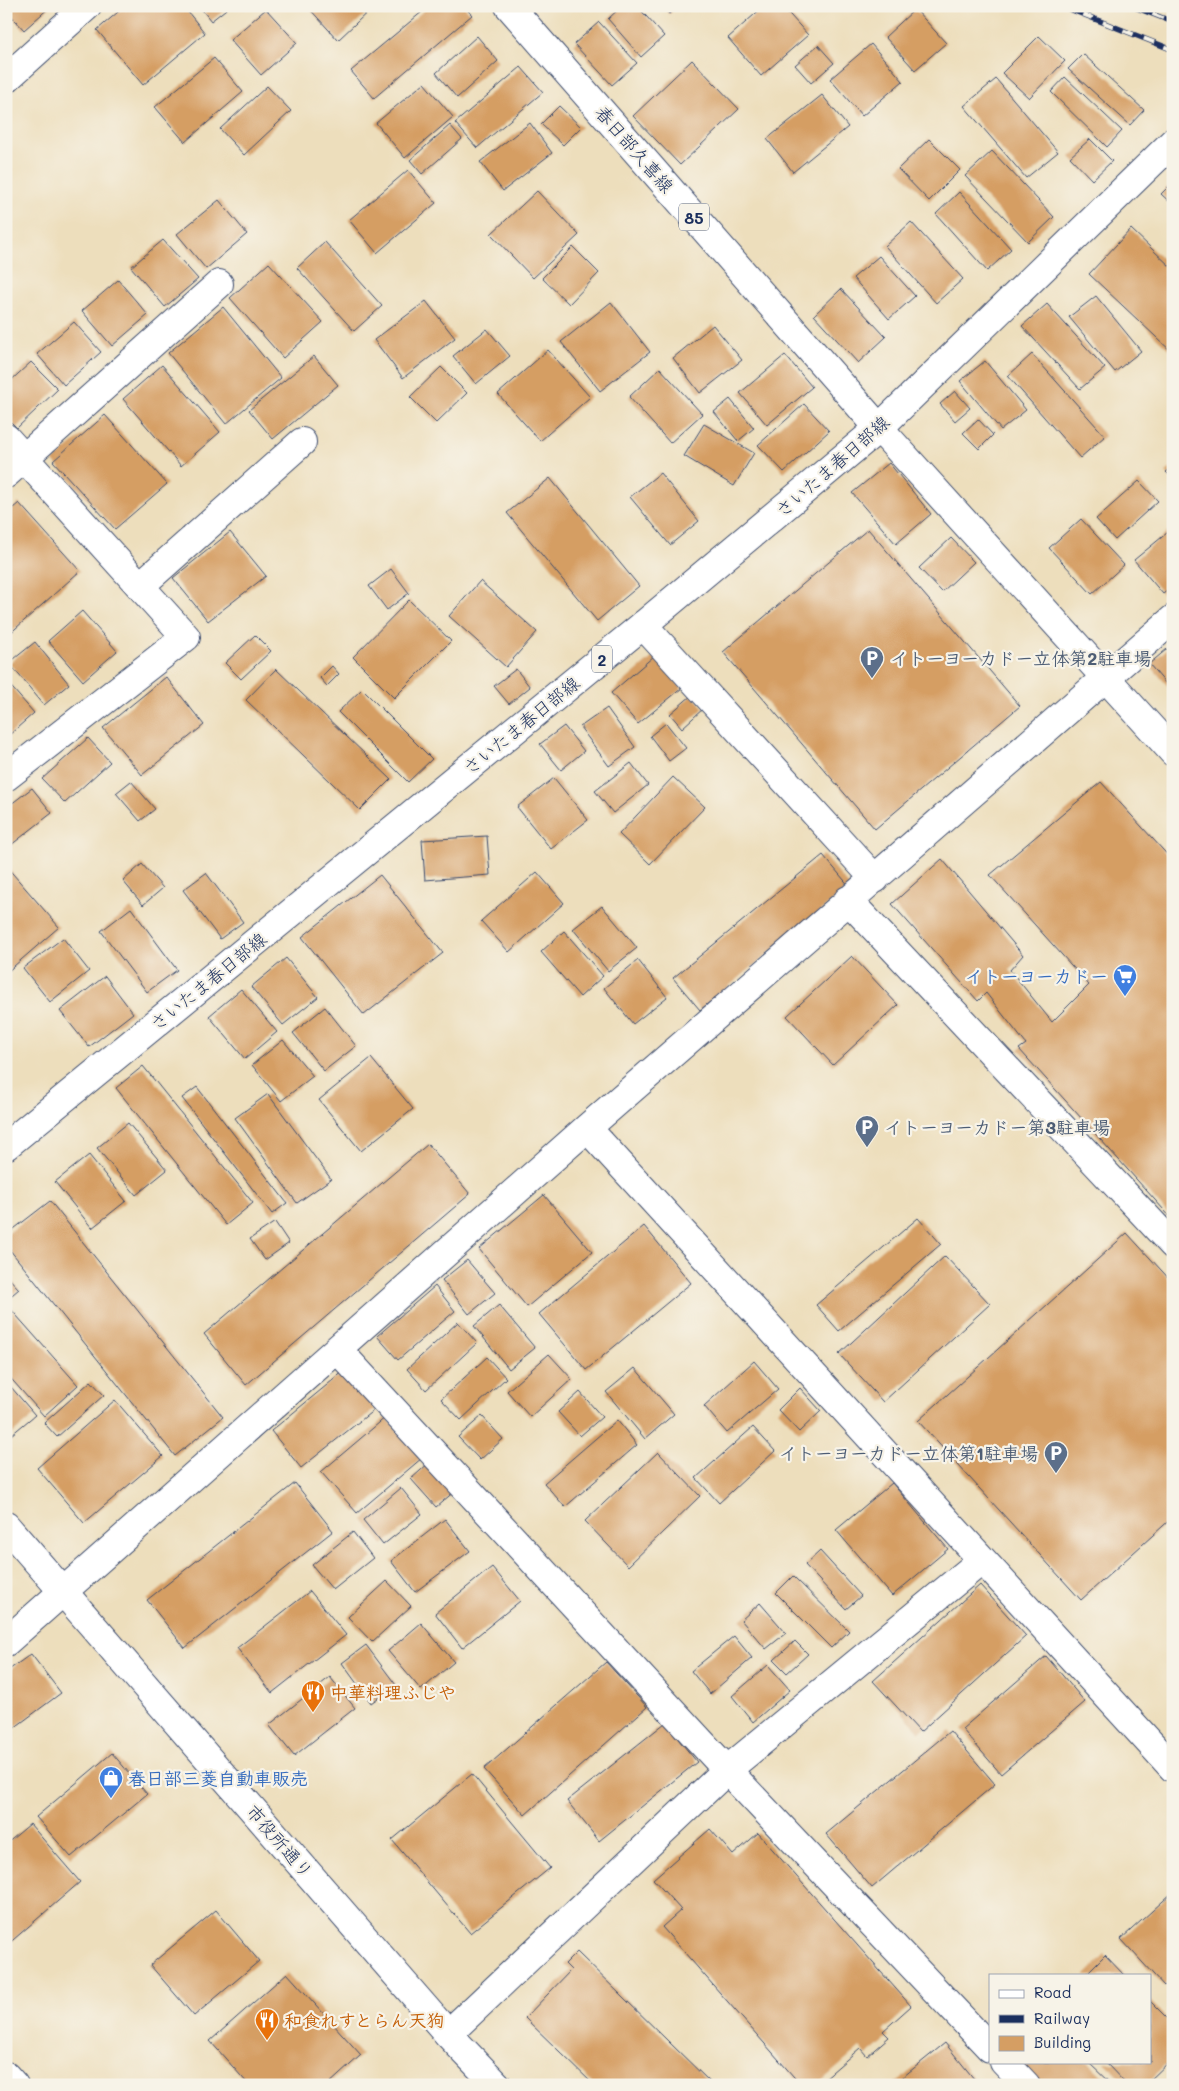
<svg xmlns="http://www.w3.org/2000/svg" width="1179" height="2091" viewBox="0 0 1179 2091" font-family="Mali,'Klee One',sans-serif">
<rect width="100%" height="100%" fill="#f7f3e8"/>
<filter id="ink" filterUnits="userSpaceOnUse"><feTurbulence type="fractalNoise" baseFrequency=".02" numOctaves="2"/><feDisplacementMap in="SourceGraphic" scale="10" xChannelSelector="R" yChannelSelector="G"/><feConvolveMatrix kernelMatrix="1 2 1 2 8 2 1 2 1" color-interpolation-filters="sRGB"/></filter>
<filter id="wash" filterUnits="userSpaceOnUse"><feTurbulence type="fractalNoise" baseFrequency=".0096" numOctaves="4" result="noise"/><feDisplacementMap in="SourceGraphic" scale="20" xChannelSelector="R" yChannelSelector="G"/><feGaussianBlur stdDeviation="1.12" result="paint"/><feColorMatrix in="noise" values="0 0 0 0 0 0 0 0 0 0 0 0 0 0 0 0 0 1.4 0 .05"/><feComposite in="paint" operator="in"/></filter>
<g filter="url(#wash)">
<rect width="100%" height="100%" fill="#eddebc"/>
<g id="blocks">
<path fill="#d59e63" d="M6 6H51L24 30 6 10Z
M125 6H183L205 33 143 85 97 30Z
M199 6H230L211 21Z
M307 6H374L338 40Z
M429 6H464L472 15 374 98 351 71Z
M622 6H637L664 36 641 57 608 19Z
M662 6H678L669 14Z
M764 6H782L808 35 761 76 728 38Z
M266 9 297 43 261 75 230 40Z
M915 9 946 43 915 70 885 37Z
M599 22 637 63 612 85 574 44Z
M477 36 498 61 457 98 436 73Z
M1039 36 1065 61 1029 98 1002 73Z
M871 44 903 81 862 116 830 79Z
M818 45 834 63 811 83 795 65Z
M1083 54 1144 110 1130 125 1068 69Z
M214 58 243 92 185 142 155 107Z
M692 60 739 109 680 165 633 116Z
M521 67 543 92 477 148 455 123Z
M1065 77 1122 131 1107 147 1051 92Z
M996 79 1058 152 1026 178 964 106Z
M424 83 453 117 405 158 376 123Z
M267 86 291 111 244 155 220 129Z
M822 95 848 127 793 172 767 139Z
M559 106 581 127 563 145 541 124Z
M530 123 552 153 503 191 480 162Z
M450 125 462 139 422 174 410 160Z
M929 139 960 170 929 201 898 169Z
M1090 139 1112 161 1092 180 1070 157Z
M992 151 1054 217 1028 242 965 176Z
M408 170 436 203 377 253 349 220Z
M1173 182V205L1161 194Z
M537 191 579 235 533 278 491 234Z
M959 192 1011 249 987 271 936 214Z
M219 200 247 234 206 269 177 234Z
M911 222 963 279 936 303 885 246Z
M1131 229 1173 269V353L1089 274Z
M163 240 198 279 165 307 131 267Z
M325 242 382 306 354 331 297 268Z
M573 247 599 273 569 304 542 278Z
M879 256 915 296 889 319 853 278Z
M269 263 323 322 283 358 230 298Z
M118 280 148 315 112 346 82 311Z
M841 289 886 337 858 363 814 315Z
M1096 296 1141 351 1115 372 1069 317Z
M426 301 455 338 403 378 374 340Z
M611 302 650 352 600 391 561 342Z
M1047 304 1105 368 1080 389 1022 326Z
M223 307 281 378 226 424 168 353Z
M74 322 101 352 64 385 37 354Z
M713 325 742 360 700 393 673 358Z
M487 329 510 356 476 384 453 356Z
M548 350 590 397 540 441 498 394Z
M1032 354 1105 436 1080 458 1008 376Z
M785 355 812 387 767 425 740 393Z
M314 356 338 385 273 439 249 410Z
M985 361 1026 410 1001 430 960 381Z
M31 362 58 389 17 428 6 417V385Z
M162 365 220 432 181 466 123 399Z
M441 367 467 393 436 423 410 397Z
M660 368 702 414 670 443 629 397Z
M955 391 970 408 955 421 940 404Z
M730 399 754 428 738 441 714 412Z
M804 404 829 431 784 472 758 445Z
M105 415 167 484 115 529 53 461Z
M978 419 993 435 979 449 963 433Z
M704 424 754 453 734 486 684 456Z
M889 463 931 514 896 544 852 493Z
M1173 467V479L1166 472Z
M660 473 699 521 670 545 630 497Z
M550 478 639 586 597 621 507 513Z
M1139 481 1158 501 1115 540 1096 519Z
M19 503 80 571 6 637V514Z
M1081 519 1124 565 1092 594 1049 548Z
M1173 528V586L1163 594 1134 560Z
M868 529 1020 706 875 829 723 652Z
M230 532 266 576 208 621 173 578Z
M951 538 974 562 942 592 919 568Z
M391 569 409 593 387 610 369 586Z
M480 581 537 632 506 667 449 616Z
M409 600 451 641 394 698 353 657Z
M82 611 117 651 83 681 48 641Z
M255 635 271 651 241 679 225 663Z
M35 642 69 684 44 705 9 663Z
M1173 644V692L1149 664Z
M654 656 682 688 638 724 611 693Z
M332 666 339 674 327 686 320 678Z
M276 669 391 779 360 810 246 700Z
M516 669 530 687 509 704 494 686Z
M166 677 204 725 142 775 103 728Z
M6 681 34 713 8 736 6 733Z
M362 689 432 759 408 782 338 712Z
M692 695 704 708 682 728 670 714Z
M607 708 635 747 609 766 580 727Z
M666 723 686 748 669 761 650 736Z
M564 726 584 751 561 770 540 744Z
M88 738 110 762 65 803 42 779Z
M631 763 648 785 613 813 595 791Z
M673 777 705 807 650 864 619 834Z
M554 778 588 820 551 849 517 807Z
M131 781 155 809 140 821 116 793Z
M1101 782 1173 861V1220L1019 1049 1026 1044 986 993 978 1001 892 904 942 859 1023 955 1010 970 1052 1022 1089 985 990 875Z
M32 788 52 813 6 849V808Z
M487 836 490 875 425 880 422 840Z
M823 855 850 887 700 1010 673 978Z
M142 864 163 888 143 905 123 881Z
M6 866 59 927 6 973Z
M537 872 564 903 509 952 481 921Z
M206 873 243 922 220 939 183 890Z
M380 875 443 953 364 1015 302 937Z
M602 906 637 948 608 971 573 929Z
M131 908 177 970 147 992 101 931Z
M564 931 603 976 580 997 541 952Z
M63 938 89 971 50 1002 23 968Z
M852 956 898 1005 833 1065 787 1016Z
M286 958 318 997 283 1025 251 987Z
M638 960 667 997 633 1024 604 988Z
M105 976 133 1013 89 1047 60 1011Z
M241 989 277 1032 245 1059 209 1016Z
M325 1007 356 1046 324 1071 293 1033Z
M283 1040 313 1076 281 1101 252 1065Z
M371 1058 413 1109 361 1151 319 1100Z
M143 1066 253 1203 226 1225 116 1088Z
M197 1087 287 1203 272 1214 182 1098Z
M268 1094 331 1179 297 1203 235 1118Z
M128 1123 167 1170 136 1195 97 1148Z
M428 1144 470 1194 246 1385 204 1334Z
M89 1155 126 1201 92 1228 55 1182Z
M544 1195 592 1252 527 1307 479 1249Z
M50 1201 223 1417 175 1456 6 1245V1235Z
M918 1218 941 1244 839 1331 816 1305Z
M275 1222 289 1243 265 1260 250 1239Z
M644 1226 691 1283 586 1370 539 1314Z
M1127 1233 1173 1283V1517L1081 1600 918 1421Z
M945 1256 990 1304 883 1402 839 1354Z
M467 1260 495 1293 469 1314 442 1280Z
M6 1275 19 1289 6 1300Z
M435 1286 455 1311 398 1360 377 1336Z
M499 1305 535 1348 509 1369 474 1326Z
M8 1306 78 1385 44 1416 6 1373V1308Z
M458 1322 477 1343 426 1390 407 1369Z
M549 1354 572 1379 530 1417 507 1391Z
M487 1357 506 1378 461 1420 441 1399Z
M754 1361 778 1389 727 1433 704 1406Z
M635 1368 674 1414 645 1439 606 1392Z
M344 1371 375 1409 301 1468 271 1431Z
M91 1381 104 1395 57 1437 44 1423Z
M11 1387 35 1415 11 1435 6 1430V1391Z
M800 1388 821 1411 799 1432 778 1410Z
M580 1392 602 1417 580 1436 558 1412Z
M115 1400 163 1456 84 1523 37 1468Z
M482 1416 503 1439 480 1460 458 1437Z
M386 1417 422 1458 357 1513 321 1472Z
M617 1420 637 1445 565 1507 544 1483Z
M753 1427 775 1451 719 1503 696 1478Z
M658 1452 700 1496 628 1566 585 1521Z
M430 1462 455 1491 436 1507 411 1479Z
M295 1483 333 1531 185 1648 147 1600Z
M892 1483 948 1549 892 1596 836 1530Z
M401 1488 422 1514 383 1545 363 1520Z
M445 1519 470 1551 415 1592 391 1561Z
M353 1532 373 1558 333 1590 312 1565Z
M820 1551 861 1596 846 1609 805 1565Z
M492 1567 520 1601 462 1648 435 1613Z
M793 1576 849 1631 831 1648 776 1593Z
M387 1581 411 1606 372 1642 348 1617Z
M980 1585 1026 1636 920 1732 873 1681Z
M310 1591 346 1635 272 1693 237 1648Z
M760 1603 786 1633 766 1649 741 1620Z
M421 1623 454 1662 421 1690 388 1651Z
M734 1636 752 1658 710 1694 691 1671Z
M795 1641 808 1654 787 1673 774 1660Z
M366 1645 396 1685 371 1703 342 1663Z
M31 1654 61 1693 6 1734V1672Z
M1046 1656 1085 1702 1001 1774 962 1729Z
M606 1662 647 1707 525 1815 484 1769Z
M768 1665 790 1690 753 1722 732 1696Z
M330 1677 355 1708 294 1756 269 1725Z
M665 1723 697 1762 599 1841 567 1801Z
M950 1731 995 1784 872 1888 826 1834Z
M112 1753 147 1794 71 1857 36 1817Z
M472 1774 550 1868 470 1933 392 1840Z
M30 1824 80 1882 6 1946V1844Z
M710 1829 733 1855 758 1833 911 2006 883 2031 889 2037 867 2056 860 2048 817 2085H801L662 1927 681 1910 653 1879Z
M1173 1892V1978L1164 1986 1121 1939Z
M216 1910 259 1961 194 2016 150 1965Z
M577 1952 713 2085H594L525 2018 571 1970 565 1964Z
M1105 1955 1124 1975H1085Z
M287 1973 361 2055 328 2085H249L210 2041Z
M1150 2001 1173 2024V2058L1145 2085H1127L1105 2062H1150Z
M945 2043 979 2085H893Z
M1011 2062H1088L1112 2085H1035Z"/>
</g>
</g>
<g filter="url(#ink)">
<use href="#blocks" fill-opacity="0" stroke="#3a496c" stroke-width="1"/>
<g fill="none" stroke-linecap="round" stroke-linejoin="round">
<g stroke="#3a496c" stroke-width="30">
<path id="street" d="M6 79 87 6
M879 428 1173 752
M6 438 186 637 6 777
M6 474 219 284
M140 586 302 442
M643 625 875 879
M848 900 1173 1245
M587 1128 1173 1768
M338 1350 727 1770 990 2048
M6 1642 587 1128 1173 619
M448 2034 727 1770 981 1561
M1004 2062 1026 2085
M6 2076 14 2085"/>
</g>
<g stroke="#3a496c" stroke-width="30">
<path id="secondary" d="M6 1526 448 2034 497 2085"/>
</g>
<g stroke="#3a496c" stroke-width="30">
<path id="primary" d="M509 6 879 428
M6 1146 643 625 879 428 1173 142"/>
</g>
<use href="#street" stroke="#fff" stroke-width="28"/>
<use href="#secondary" stroke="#fff" stroke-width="28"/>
<use href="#primary" stroke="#fff" stroke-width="28"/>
<g stroke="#1b2f5e" stroke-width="5.5">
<path id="rail" d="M1062 6 1173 50
M1132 6 1173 22"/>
</g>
<use href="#rail" stroke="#f7f3e8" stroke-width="4" stroke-dasharray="11" stroke-linecap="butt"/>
</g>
</g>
<defs>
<g id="parking-pin" transform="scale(1.25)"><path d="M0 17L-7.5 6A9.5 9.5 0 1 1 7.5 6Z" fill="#5c6f8a" stroke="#f7f3e8"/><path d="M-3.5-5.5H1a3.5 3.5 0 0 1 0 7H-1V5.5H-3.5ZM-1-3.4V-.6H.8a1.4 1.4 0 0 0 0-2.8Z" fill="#fff"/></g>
<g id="supermarket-pin" transform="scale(1.25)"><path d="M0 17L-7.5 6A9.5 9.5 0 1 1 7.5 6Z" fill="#3f7fe0" stroke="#f7f3e8"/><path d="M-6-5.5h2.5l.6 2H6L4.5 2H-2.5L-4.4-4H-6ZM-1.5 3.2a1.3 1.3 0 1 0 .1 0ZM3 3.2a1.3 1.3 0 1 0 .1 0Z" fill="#fff"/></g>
<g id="restaurant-pin" transform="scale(1.25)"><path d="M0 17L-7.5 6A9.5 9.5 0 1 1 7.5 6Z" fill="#e8710a" stroke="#f7f3e8"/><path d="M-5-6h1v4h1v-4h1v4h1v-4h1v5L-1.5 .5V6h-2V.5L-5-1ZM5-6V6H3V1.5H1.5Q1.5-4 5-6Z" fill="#fff"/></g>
<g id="shop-pin" transform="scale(1.25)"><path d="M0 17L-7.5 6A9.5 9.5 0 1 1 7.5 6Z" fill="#3f7fe0" stroke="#f7f3e8"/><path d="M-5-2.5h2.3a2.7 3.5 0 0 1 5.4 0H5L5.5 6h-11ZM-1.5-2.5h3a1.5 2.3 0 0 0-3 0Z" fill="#fff"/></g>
</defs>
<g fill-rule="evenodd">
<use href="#parking-pin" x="872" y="658"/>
<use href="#supermarket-pin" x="1125" y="976"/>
<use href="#parking-pin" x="867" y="1127"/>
<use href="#parking-pin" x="1056" y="1453"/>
<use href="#restaurant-pin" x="313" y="1692"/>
<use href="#shop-pin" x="111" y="1778"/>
<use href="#restaurant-pin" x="267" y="2020"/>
</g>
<g text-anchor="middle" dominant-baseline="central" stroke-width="4.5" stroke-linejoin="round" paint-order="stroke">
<g fill="#f7f3e8" stroke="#5d6a87" stroke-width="1">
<rect x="679" y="203.5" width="30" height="27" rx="4"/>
<rect x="592" y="645.5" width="20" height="27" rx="4"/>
</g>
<g font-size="16" font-weight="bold" fill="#1b2f5e">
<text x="694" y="217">85</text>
<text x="602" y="659">2</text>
</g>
<g font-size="18" fill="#1b2f5e" stroke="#f7f3e8">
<text transform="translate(635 149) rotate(49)">春日部久喜線</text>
<text transform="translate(832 466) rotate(-41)">さいたま春日部線</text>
<text transform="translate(521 725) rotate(-39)">さいたま春日部線</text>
<text transform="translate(208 981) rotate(-39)">さいたま春日部線</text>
<text transform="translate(280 1841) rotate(49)">市役所通り</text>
</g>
<g font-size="18" font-weight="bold" fill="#4e5e75" stroke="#f7f3e8" text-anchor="start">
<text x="890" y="658">イトーヨーカドー立体第2駐車場</text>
<text x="884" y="1127">イトーヨーカドー第3駐車場</text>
<text x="1038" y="1453" text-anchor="end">イトーヨーカドー立体第1駐車場</text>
</g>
<g font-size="18" font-weight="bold" fill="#366cbe" stroke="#f7f3e8" text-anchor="end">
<text x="1108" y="976">イトーヨーカドー</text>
<text x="128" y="1778" text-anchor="start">春日部三菱自動車販売</text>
</g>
<g font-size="18" font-weight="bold" fill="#c56008" stroke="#f7f3e8" text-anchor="start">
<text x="330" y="1692">中華料理ふじや</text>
<text x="284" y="2020">和食れすとらん天狗</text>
</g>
</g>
<rect width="1179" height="2091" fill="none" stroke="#f7f3e8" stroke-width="25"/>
<rect x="989" y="1974" width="162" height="90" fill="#f7f3e8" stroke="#9fa5b1"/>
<rect x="999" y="1990" width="25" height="8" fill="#ffffff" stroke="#9fa5b1"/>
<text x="1034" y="1998" font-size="15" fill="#1b2f5e">Road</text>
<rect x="999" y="2015" width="25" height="8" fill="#1b2f5e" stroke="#9fa5b1"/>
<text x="1034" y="2024" font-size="15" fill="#1b2f5e">Railway</text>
<rect x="999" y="2036" width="25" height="15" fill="#d59e63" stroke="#9fa5b1"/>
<text x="1034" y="2048" font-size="15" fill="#1b2f5e">Building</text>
</svg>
